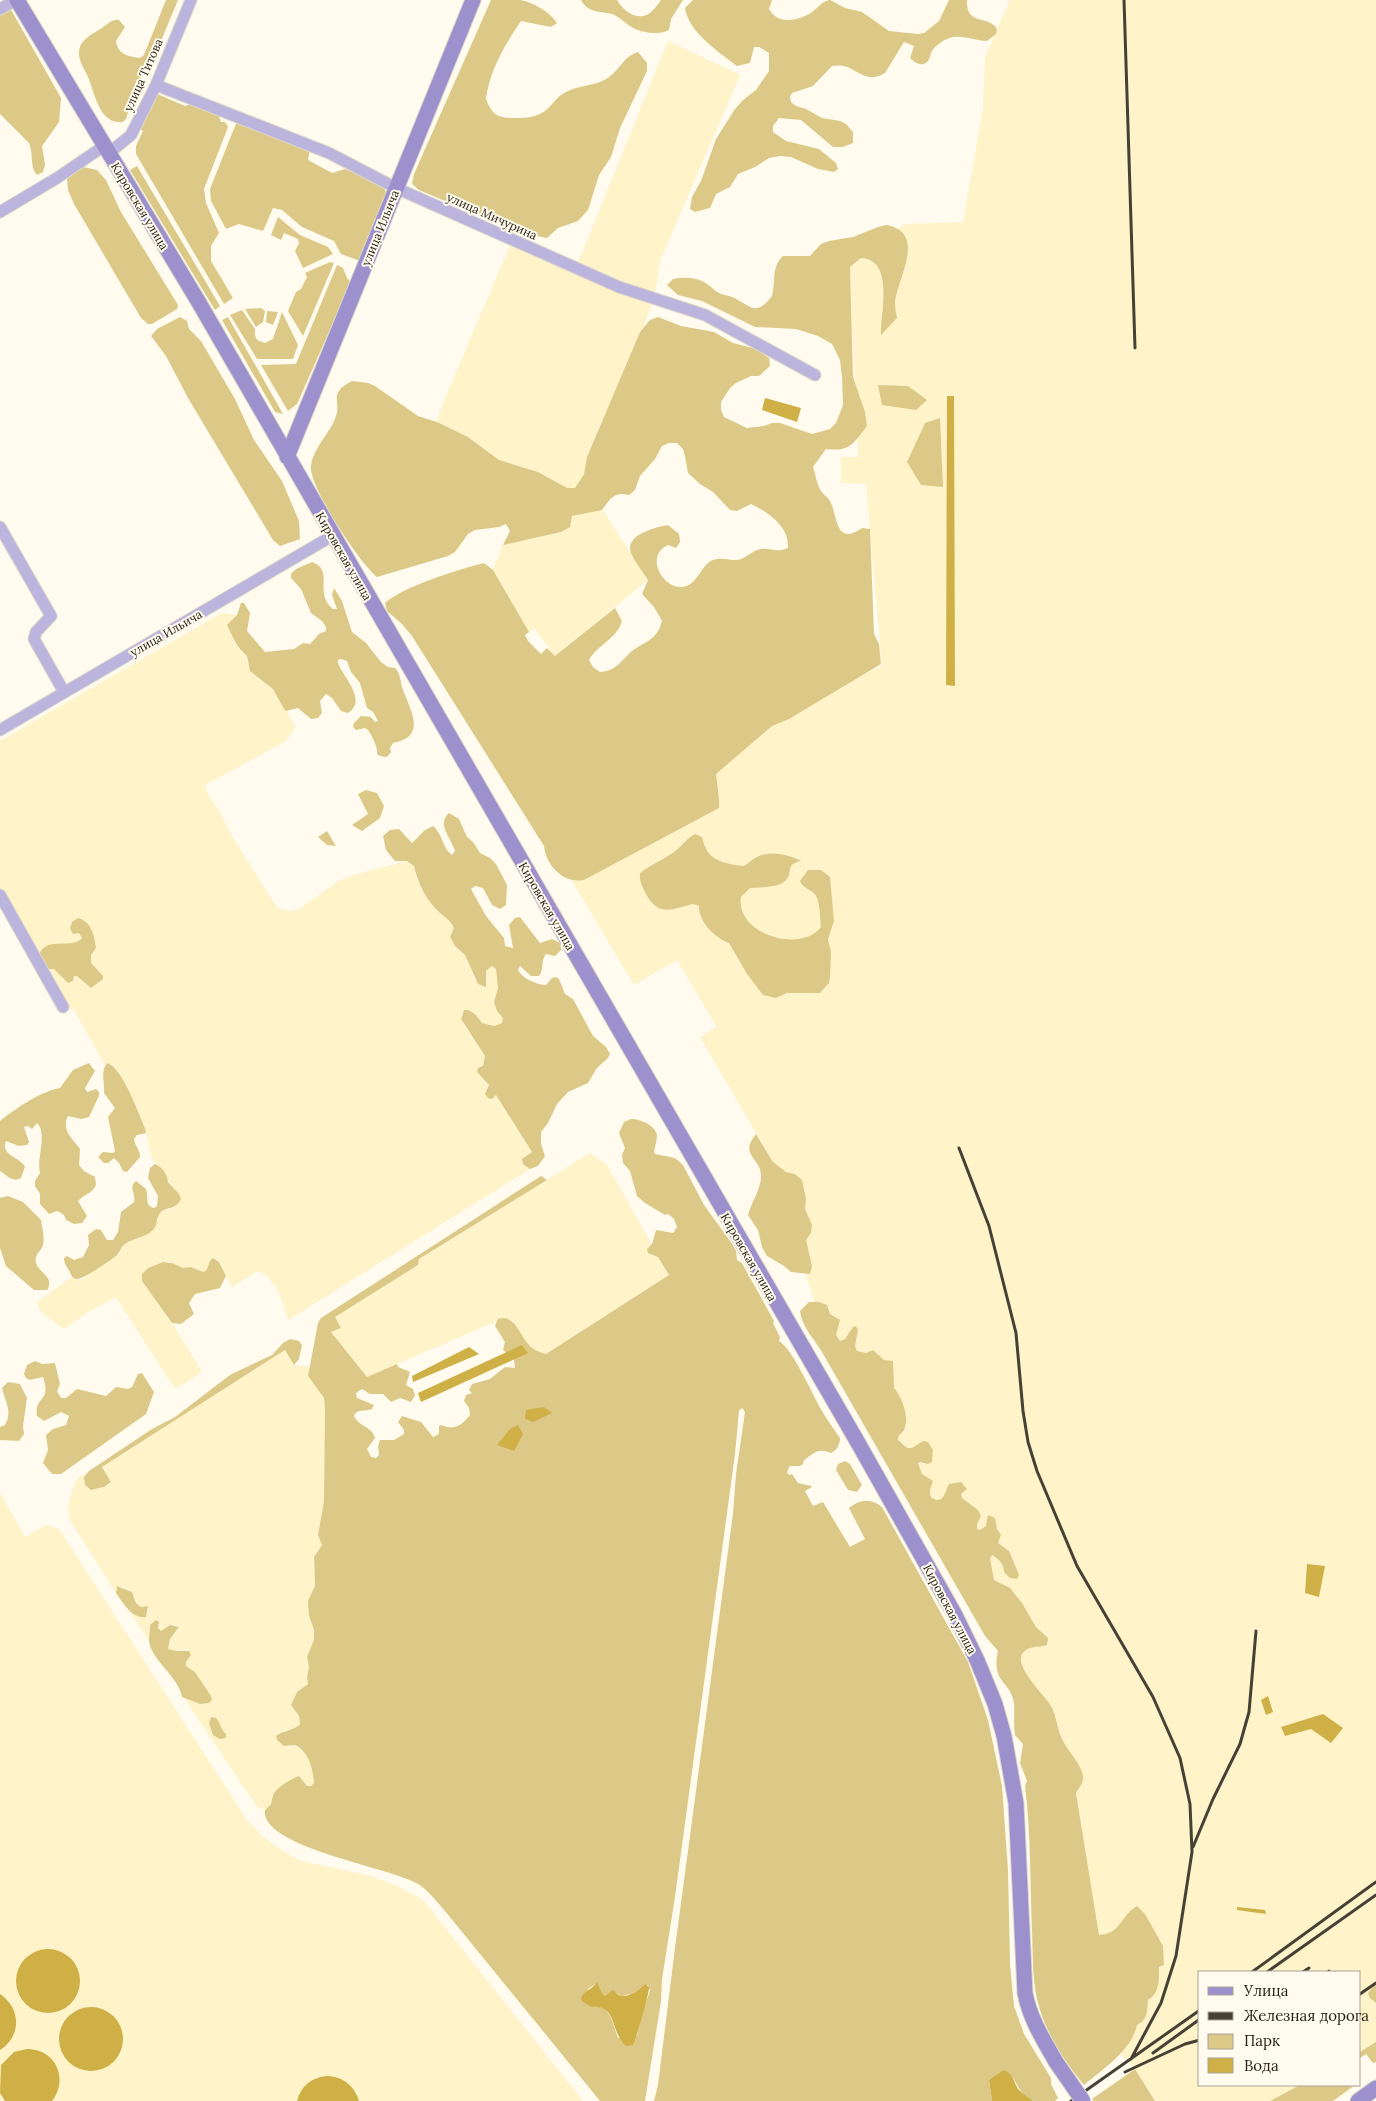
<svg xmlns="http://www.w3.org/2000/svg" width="1376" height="2101" viewBox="0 0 1376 2101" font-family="Lora,serif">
<rect width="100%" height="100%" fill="#fffbee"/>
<path fill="#fff3ca" d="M1010 0H1376V2042L1360 2052V1972H1200V2085H1300L1270 2101H1155L1135 2069 1121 2054 1115 2041 1076 1793 818 1314 773 1162 700 1037 717 1027 677 960 634 985 570 877 705 775 778 712 882 666 866 484 841 483V457H858L850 267 905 224 963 222 983 109 985 57Z
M668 41 740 75 660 261 655 293 644 326 640 333 587 457 584 474 575 488H567L538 472 499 460 468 437 437 422 441 408 514 236 578 263Z
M602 509 648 580 555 656 534 628 529 632 493 570 503 545 561 532 572 516Z
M222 613 237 615 232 619 229 628 233 635 234 642 241 652 247 656 250 671 273 689 296 727 286 741 205 785 208 794 219 811 232 836 272 900 280 909 289 911 299 909 337 882 353 875 407 861 411 863 414 866 417 880 424 892 435 908 452 923 454 928 450 937 452 941 465 955 475 980 487 983 486 971 493 966 496 969 498 988 495 998 497 1011 503 1018 502 1023 494 1026 482 1023 475 1014 468 1010H464L461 1014 463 1024 485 1056 483 1066 477 1072 489 1085 485 1094 496 1095 532 1153 522 1159 523 1164 530 1169 288 1320 281 1298 276 1287 265 1274 257 1271 232 1287 219 1262 215 1258 210 1261 207 1270 203 1272 191 1267 181 1268 170 1262H163L148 1268 145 1271 142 1281 172 1323 202 1372 175 1389 116 1297 88 1312 64 1329 40 1311 37 1302 72 1277 78 1280 83 1279 91 1271 116 1256 126 1243 143 1236 158 1220V1215L162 1211 174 1208 175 1189 168 1181 167 1176 152 1159 145 1128 125 1085 116 1068 107 1063 105 1065 74 1010 68 1008 0 887V741Z
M590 1153 607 1165 669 1275 546 1354 524 1359 495 1322 367 1377 331 1332 341 1328 334 1317 418 1265 419 1259Z
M285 1350 294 1365 311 1367 308 1376 324 1398 325 1408 324 1501 318 1535 323 1545 316 1552 313 1561 315 1586 310 1597 309 1616 314 1630V1640L307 1662 309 1667 307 1677 308 1684 297 1692 291 1705 299 1716 300 1725 293 1729 284 1731 288 1747 296 1745 310 1759 314 1783 311 1787 307 1786 299 1776 295 1778 277 1791 271 1803 265 1810 257 1807 184 1698 205 1704 211 1696 197 1675 186 1666V1662L190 1657 187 1650 176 1651 168 1649 170 1639 179 1629 177 1625H170L161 1631 158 1628 160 1624 150 1625 149 1641 128 1609 146 1617 149 1608 138 1605 132 1592 125 1588 119 1586 116 1588V1593L70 1520 68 1508 73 1487 77 1479 84 1474H86L84 1477 95 1490 108 1486 111 1482 102 1467Z
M0 1493 25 1537 46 1525 59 1529 247 1820 263 1837 281 1850 301 1861 367 1875 400 1887 423 1900 583 2101H0Z"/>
<path fill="#ddc987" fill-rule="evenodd" d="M166 0H178L151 65 145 71 136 86 126 119 123 122C99 125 95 93 88 77 85 70 78 60 79 52 80 39 93 34 102 28 108 24 112 19 119 20L125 27 116 41C118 55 128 56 140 58L144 55Z
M491 0C500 0 511 0 520 0 533 2 550 12 557 23L551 27 521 21C505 45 490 69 486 99 493 117 499 118 518 118 525 118 533 117 540 114 551 109 555 97 566 92 579 85 595 86 606 79 620 71 622 57 638 52L647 63V71L620 128 611 157 599 175 588 210 578 221 558 228 547 238 532 235 517 226 502 225 419 190 412 184 414 174Z
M581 0H617C623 11 638 22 650 13 655 9 658 4 661 0H683L671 19 669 30C661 35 644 33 635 29 627 25 620 17 612 14 599 11 588 13 581 0Z
M693 0H772L769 9C778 25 797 21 811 13 818 8 822 1 830 0L845 8 862 12 889 31 918 34 924 33 939 21 949 0H967C966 27 988 14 997 29L996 34 987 41C975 41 959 33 947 39 943 40 934 47 932 51 930 53 931 56 929 59 925 68 916 64 910 58L914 46 904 42 885 73C866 84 859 70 844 66 840 65 835 66 832 66L813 86 792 93 790 97 791 102 796 106 806 109 822 118 840 121 846 124 853 132V143L843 147H833L801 120 779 118 773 126V132L786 141 819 149 836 163 838 169 834 172 818 169 791 157 780 156 769 158 755 167 738 174 730 187 716 194 710 208 695 212 690 209 692 197 701 181 716 139 735 109 743 100 756 90 769 71V53L759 47H754L750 63 737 66C719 52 688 32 685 8Z
M10 8 61 98 59 122 42 146 45 165 43 172 37 175C29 166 34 154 29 143L0 114V14Z
M155 93 185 106 191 104 216 113 219 116 221 122H225L228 127 204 189 206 203 219 233 211 246V261L233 298 224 304 136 154V146L143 131 139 128Z
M237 121 310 150 308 160 332 173 345 169C358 174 382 180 387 194L360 261 341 254 334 241 302 227 282 210 273 208 263 231 239 224 226 229 211 201 210 189Z
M137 166 220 306 215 310 130 170Z
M83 167 97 170 106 180 121 212 178 305 177 309 152 324H148L141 318 74 204 68 190 67 179Z
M278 217 300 235 328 247 333 254 303 268 295 251 299 243 298 239 284 233 281 240 271 235Z
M886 225C928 232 897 279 895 302 895 308 896 313 897 318L881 335C880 313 895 260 861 258L850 267 853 377 865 412 867 426C853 444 850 452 826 449L813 467C815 473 817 484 820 489 822 494 828 497 830 501 838 516 835 547 862 528L870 529 874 634 879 644 881 664 789 719 772 726 716 774C717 784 720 801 719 808L584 880C564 884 546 866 544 846L412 636 402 624 387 611 385 603C402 587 460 569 484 563L493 570 529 632 525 635 528 641 541 654 547 648 555 656 615 608 622 621C617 639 598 644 589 660L593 667 600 672C616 671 621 661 632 651 646 640 656 642 662 621L654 607 642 594 648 580C643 572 635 562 631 553 624 535 656 527 668 525L679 534 680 542 676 548 668 545C644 556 663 589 682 587 698 586 700 565 713 560 721 557 729 560 737 560 746 559 752 550 761 549 772 548 776 553 788 548 789 526 769 513 751 504L737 511 730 510 713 492 700 484 688 473 685 456 683 449 677 443H669L662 446 655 459 640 476 635 490 629 495C614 491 610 499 602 510L572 516 570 527 561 532 503 545 510 531 506 524 499 527 475 530 468 534 455 552 448 556 377 577C360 564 308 485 311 466 313 449 328 435 335 419 343 400 326 395 352 381L368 383 375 386 418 416 437 422 468 437 499 460 538 472 567 488H575L584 474 587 457 640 332 650 320 658 317 681 326 714 332 733 343 756 349 769 358 770 366 759 376H751L736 383 730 388 721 402V410L724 417 747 428 764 426 772 423H780L812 434 830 429 836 423 843 405 842 377 840 360 832 344 818 336 796 329 755 327 702 301 678 295 667 285 673 279C683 277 695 277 704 282 709 285 713 289 717 292 722 295 727 295 732 297 750 305 755 318 772 296 776 281 771 267 783 256H810L821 244 829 241 853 237 878 227Z
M330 262 334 263 303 336 288 311 296 292 301 289 307 277 305 273Z
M337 265 343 268 347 278 351 282 297 404 288 411 261 365 296 364Z
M261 308 265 311 263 322 256 327 245 309Z
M242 310 255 329V335L257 340 265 343 273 339 282 312 298 345 293 359H257L230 315Z
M267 311 278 312 273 325 266 322Z
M180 317 187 321 189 329 201 341 235 399 254 440 282 481 299 521 300 539 280 546 273 540 188 398 166 356 151 336 157 329Z
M228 317 283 414 275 412 222 320Z
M878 385 908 386 927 400 916 410 882 405Z
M940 418 943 487 921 485 907 462 925 423Z
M312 562C335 570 313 593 333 609H337L332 595 334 588 342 601 352 632 366 643 381 662 388 667 395 668C401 674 400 682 403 690 411 711 427 737 393 743L390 748 391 752 387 757 380 756 377 754C378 747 372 736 368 730L365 728 356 730 353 727 354 723 361 716 371 717 375 722 378 721 373 712 367 708 360 683 351 672 347 661 341 659 338 660V663C343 677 368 700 348 713L341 711 332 698 326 694 320 701 322 713 318 718 311 719 298 708 286 711 284 709 273 689 250 671 247 656C236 647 233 637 227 625L237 615 241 603H244L250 613 247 631 265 652 294 649 303 643 310 644 319 634 326 631V627L322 621 311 613 301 589 291 578V574L296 569Z
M366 790 377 793 384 806 380 818 362 831 352 825 368 814 358 794Z
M449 813 459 819 467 837 473 842 480 853 490 858 496 864 507 885 506 905 500 909 492 905 483 888 475 886 471 889 486 916 504 938 505 946 513 948 509 925 515 918 520 917 540 943 552 939 560 943 561 946V950L555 956 546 954C540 961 545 969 539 976H531L520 966 518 970C522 978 536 985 546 985L552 978 556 977 559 979 565 994 573 999 593 1036 606 1047 610 1054 608 1058 597 1068 588 1083 568 1092 557 1104 548 1123 541 1132V1144L545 1156 538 1166 530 1169 523 1164 522 1159 532 1152 496 1095 492 1099 488 1098 485 1094 489 1085 477 1072 478 1068 483 1066 485 1056 461 1019 464 1010H468L475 1014 482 1023 494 1026 502 1023 503 1018 497 1011 494 1002 498 988 496 969 492 966 486 971V987L478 984 465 955 455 946 450 937 454 928C451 920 444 917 438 911 426 900 417 881 414 866L407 861H395L386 850 383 836 390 830 399 829 412 843 425 830 433 826C443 834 442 848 452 855L455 851C451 837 436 825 449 813Z
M327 831 336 846 327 845 318 837Z
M695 834 702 837C703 841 704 845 706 848 711 862 732 865 744 866 750 862 755 857 762 855 773 851 791 855 801 861 784 864 794 874 785 881 777 888 761 887 750 888L741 897C735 934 801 954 821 927 820 918 820 905 817 898 814 889 803 890 800 881L808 870H821L830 877 834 921 828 939 831 952 830 977 829 983 820 993H787L776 998 763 995 747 974 729 943C715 938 698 921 699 906L693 904C674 908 660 918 647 896 643 888 639 882 640 873 650 865 663 860 674 852 682 846 686 839 695 834Z
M78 918C92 922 94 935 96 948L91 955V963L103 976V979L91 988 77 976H74L73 981 68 983 54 969H46L39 955C46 935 73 950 82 938L79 933 73 934 70 928 72 922Z
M89 1063 95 1071 85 1088 87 1092 96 1089 99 1092V1096L89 1117 81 1119 68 1116C61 1130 72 1138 80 1149L79 1165 84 1171 95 1177 96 1185C92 1194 84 1194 78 1201L87 1216 82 1223 74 1224 66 1220C65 1215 62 1213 57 1211L49 1214 40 1204V1194L35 1186V1181L40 1173C36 1159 48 1134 37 1123L32 1129 28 1126 24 1127 29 1142 27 1145 19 1146 6 1141C0 1156 21 1157 25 1167L21 1178C12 1183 7 1175 0 1171V1121C15 1109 41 1091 60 1088L73 1070Z
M107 1063C123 1068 138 1113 145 1128L146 1133 137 1135 134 1139C135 1146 141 1152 140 1157L127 1172 123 1171 119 1163 114 1158 108 1163H104L98 1157 103 1152 113 1153 115 1151 108 1117 115 1108 104 1093C105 1082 100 1072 107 1063Z
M631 1119C640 1119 655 1125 657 1135 657 1141 655 1146 654 1151L655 1154 675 1158 683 1165 704 1205 733 1245 736 1251 737 1260 742 1263 774 1321 773 1323 780 1337 779 1341C793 1349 813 1396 822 1411 828 1421 834 1429 840 1438 840 1444 837 1450 831 1453 817 1448 816 1452 804 1460L803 1464 800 1466H790L787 1472 789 1475 792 1474 798 1483 811 1486 812 1487 805 1491 813 1506 823 1502 850 1547 865 1539 849 1508C860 1499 871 1498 882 1507L968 1662 988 1720 1002 1786 1008 1870 1010 1964 1014 2006 1024 2034 1051 2078V2084L1058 2098 1055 2101C1049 2101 1041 2101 1034 2101 1017 2098 1018 2075 1003 2070L989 2080 992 2101H654L658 2085 675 1948 733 1514 736 1474 745 1412 742 1408 739 1411 735 1454 675 1897 662 1979 661 2001 645 2101H600L445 1911C436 1901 426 1887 414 1882 386 1867 269 1848 265 1814 264 1809 268 1808 271 1804 272 1801 272 1797 274 1793 279 1786 291 1779 299 1776L307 1786H311L314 1783C312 1766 310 1755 296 1745L284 1746 277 1740 276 1736C284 1730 293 1731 300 1724L299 1716 291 1705 297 1692 308 1684 307 1677 309 1667 307 1657 314 1640V1630L309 1616 308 1601 315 1586 314 1557 322 1545 318 1535 324 1501 325 1408 324 1398 308 1376 318 1323 321 1318 541 1176 547 1180 419 1259 418 1265 335 1317 341 1328 331 1332 367 1377 397 1364 398 1367 410 1372 406 1385 413 1389 415 1395 411 1402 400 1398 391 1402 383 1394H370L362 1389 356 1393 357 1398 374 1405 372 1409C366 1412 357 1408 354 1416 359 1427 372 1426 375 1438L367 1449 371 1457 376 1458 379 1455 378 1446 380 1440H394L404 1434V1430L398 1422 402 1416 421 1422 433 1437 439 1434V1426L441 1425C454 1431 462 1425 470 1415L469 1408 464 1401 466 1395 472 1393 469 1390 472 1384 490 1379 505 1367 515 1368 514 1359 503 1350 505 1342 495 1326 498 1319C514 1313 520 1336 529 1345 532 1349 541 1353 546 1354L669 1275 658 1257 648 1253 647 1249 652 1244 656 1230 673 1233 677 1227 674 1219 668 1214 665 1215 645 1203 637 1196 630 1171 623 1163 622 1155 625 1148 619 1133 624 1122ZM597 1983 602 1993 605 1996 611 1991 622 1996 631 1994 648 1985 650 1991 641 2016 637 2036 618 2038C614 2027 610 2004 595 2007L588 1989Z
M756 1134 773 1162 786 1172 795 1174 802 1180 806 1199 805 1209 812 1225 811 1233 806 1240 812 1266 810 1274 791 1272 784 1266 767 1256 762 1247 758 1230 748 1215C751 1203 761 1189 761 1177 762 1158 738 1156 756 1134Z
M155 1164C163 1168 167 1173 168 1182L179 1194 181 1199C175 1211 166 1206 160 1213 156 1218 158 1225 153 1230 145 1238 133 1238 125 1244 121 1247 120 1252 116 1256 111 1260 82 1280 77 1279 73 1279 71 1275 70 1272 67 1267 64 1264 64 1258L67 1256 74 1260 83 1257 89 1245 88 1235 96 1229 101 1230 107 1240H113L118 1232 121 1212 134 1202C136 1193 128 1187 136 1181L146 1189C149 1197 144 1205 154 1208L157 1206 158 1196 148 1178 150 1168Z
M8 1196 23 1202 41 1220C42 1228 45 1237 43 1245 41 1252 34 1254 36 1263 39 1273 55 1277 47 1290H34L6 1266 0 1248V1198Z
M213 1258 219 1262 226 1276 220 1288 195 1294 189 1303 194 1314 181 1324 172 1323 142 1281V1274L148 1268 163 1262 172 1263 183 1268 191 1267 203 1272C210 1270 207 1261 213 1258Z
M809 1302H819L827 1305 830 1314 840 1320 836 1335 840 1341 845 1339 853 1327 856 1326 858 1330 855 1346 857 1351 866 1353 873 1350 884 1360 893 1361 894 1388C902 1397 910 1418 904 1430 901 1435 898 1434 898 1440L907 1448H912L923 1441 928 1442 933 1450 932 1462 928 1464 920 1462 918 1463 922 1474 933 1481C932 1485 930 1488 930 1492 930 1496 931 1498 934 1499 944 1504 946 1489 949 1484L961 1482 967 1489 961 1494 962 1498 978 1510 981 1516 977 1524V1529L980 1530 986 1526 988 1515 995 1518 997 1529 1001 1535 998 1543 1009 1551 1019 1575 1017 1579 1010 1578 1004 1572C1004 1564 999 1559 992 1555L990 1559 994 1580 1010 1588 1022 1603 1036 1627 1048 1638 1047 1645C1038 1648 1028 1645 1022 1654 1015 1667 1042 1693 1049 1703 1057 1714 1056 1727 1062 1739 1067 1750 1082 1765 1083 1776 1084 1782 1079 1788 1076 1793L1099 1935C1121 1934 1120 1916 1137 1906L1145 1914 1163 1946 1164 1965 1159 1967C1159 1980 1160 1993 1148 2000 1147 2012 1148 2019 1137 2025 1132 2050 1103 2069 1084 2085 1064 2061 1044 2030 1037 1999 1032 1977 1033 1953 1032 1931 1030 1882 1031 1834 1025 1786L1027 1781 1020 1763 1023 1744 1015 1735C1013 1724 1015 1713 1014 1703 1010 1680 991 1683 998 1651L985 1636 822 1352C814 1339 802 1327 800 1311Z
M290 1339 299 1341 302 1345 299 1359 294 1365 285 1350 102 1467 111 1482 104 1487 91 1490 85 1485 84 1477 89 1471 152 1429 175 1417 230 1375 272 1355 283 1343Z
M35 1361 42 1364 55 1363 60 1384 57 1391 61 1398H66L77 1389 106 1396 116 1387 128 1389 132 1387 138 1374 142 1373 154 1392 146 1414 61 1474H52L43 1463 48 1450 46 1435 53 1429 66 1425 69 1416 61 1412 44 1421 37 1416C34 1395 52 1403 43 1377L30 1380 26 1378 24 1374 27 1365Z
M8 1382 20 1384 27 1398 23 1426 24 1434 19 1441 0 1440V1427L5 1425C13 1411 5 1402 2 1388Z
M845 1461 850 1464 862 1485 857 1492 848 1490 836 1470 838 1464Z
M117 1586 132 1592 136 1603 141 1607 148 1606 146 1617C132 1619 123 1603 116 1593Z
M156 1620 159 1622 158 1628 161 1631 170 1625 179 1627 170 1639 168 1649 176 1651H189L191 1655 186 1662V1666L195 1672 211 1696 212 1700 209 1703 200 1704 182 1697C179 1677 151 1660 149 1641 149 1636 150 1630 150 1625Z
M211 1717 216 1718C221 1723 220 1729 226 1734V1738L220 1739 213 1735 209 1723Z
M1376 1983V2003L1370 1998 1368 1993Z
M1376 2042V2062L1373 2063 1366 2054 1360 2058V2052Z
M1135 2069 1155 2101H1094L1092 2099Z
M1300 2085H1355L1333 2101H1270Z"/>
<path fill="#cfb047" d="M947 396H954L955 686 946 685Z
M765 398 801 408 797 422 762 410Z
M522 1345 528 1353 421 1402 418 1393Z
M469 1347 479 1354 413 1382 412 1376Z
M544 1407 552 1413 533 1422 525 1419 526 1410Z
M518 1425 523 1434 514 1451 497 1445 510 1429Z
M1307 1564 1325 1566 1319 1597 1305 1593Z
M1268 1696 1273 1712 1266 1715 1261 1700Z
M1323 1714 1343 1728 1331 1743 1311 1729 1285 1736 1281 1727Z
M1237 1907 1265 1910 1266 1914 1237 1910Z
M16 1981a32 32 0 1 1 64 0a32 32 0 1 1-64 0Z
M597 1982 602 1993 605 1996 612 1990C615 1991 616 1994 619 1995 627 1999 640 1990 645 1984L649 1987C650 1991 636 2040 633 2045L626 2046C610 2033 618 2004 591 2007L582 2001 581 1998C585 1990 593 1989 597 1982Z
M0 1994C21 2008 22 2036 0 2050Z
M59 2039a32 32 0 1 1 64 0a32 32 0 1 1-64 0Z
M27 2049C56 2049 69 2079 52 2101H5L0 2093 1 2065 14 2052Z
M1003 2070C1014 2072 1013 2084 1020 2091 1024 2095 1029 2098 1033 2101H992L989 2080Z
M326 2076C342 2076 354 2085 359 2101H297C301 2086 311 2078 326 2076Z"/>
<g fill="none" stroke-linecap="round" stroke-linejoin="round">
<g stroke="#dcd8cb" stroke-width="13">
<path id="street" d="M0 9 16 0
M156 85 329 153 396 188 619 287 705 315 815 375
M109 153 131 135 156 85 191 0
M0 212 57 178 104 146
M0 527 51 616 36 632 34 639 64 692
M0 730 332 536
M0 895 63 1007"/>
</g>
<g stroke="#dcd8cb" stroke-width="17">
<path id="secondary" d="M17 0 198 301 857 1441 955 1615 977 1660 995 1704 1004 1736 1016 1803 1025 1993C1030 2019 1043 2039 1056 2062
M287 457 473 0
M1358 2101 1376 2088"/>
</g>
<use href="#street" stroke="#bbb4dc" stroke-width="11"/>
<use href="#secondary" stroke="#9c91cc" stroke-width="15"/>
<path stroke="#454135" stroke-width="3" d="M1124 0 1135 348
M959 1148 989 1226 1016 1333 1023 1411 1028 1442 1037 1471 1077 1566 1153 1697 1180 1758 1190 1804 1192 1852 1176 1956 1161 2003 1131 2059
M1193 1847 1213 1799 1240 1744 1249 1712 1256 1631
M1252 1972 1376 1882
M1267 1972 1376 1895
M1303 1972 1309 1968
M1328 1972 1329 1971
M1360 1994 1376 1983
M1153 2053 1200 2019
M1125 2072 1185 2044 1200 2040
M1071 2101 1200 2010"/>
<g stroke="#dcd8cb" stroke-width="17" stroke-linecap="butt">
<path id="secondary-bridge" d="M1056 2062 1083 2101"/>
</g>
<use href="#secondary-bridge" stroke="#9c91cc" stroke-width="15"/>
</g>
<g text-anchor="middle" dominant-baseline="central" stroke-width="4" stroke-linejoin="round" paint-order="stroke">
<g font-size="12" fill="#221e12" stroke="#fffbee">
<text transform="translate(143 75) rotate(-66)">улица Титова</text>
<text transform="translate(140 206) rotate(59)">Кировская улица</text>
<text transform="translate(492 216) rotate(24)">улица Мичурина</text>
<text transform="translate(380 228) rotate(-68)">улица Ильича</text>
<text transform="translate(344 556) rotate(60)">Кировская улица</text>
<text transform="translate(166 633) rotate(-30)">улица Ильича</text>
<text transform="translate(547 906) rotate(60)">Кировская улица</text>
<text transform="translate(749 1257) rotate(60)">Кировская улица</text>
<text transform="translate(950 1609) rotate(62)">Кировская улица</text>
</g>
</g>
<rect x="1198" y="1971" width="162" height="115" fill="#fffbee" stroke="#a7a396"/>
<rect x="1208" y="1987" width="25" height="8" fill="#9c91cc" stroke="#a7a396"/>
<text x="1244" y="1996" font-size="15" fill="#221e12">Улица</text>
<rect x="1208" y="2012" width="25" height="8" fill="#454135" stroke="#a7a396"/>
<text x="1244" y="2021" font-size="15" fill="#221e12">Железная дорога</text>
<rect x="1208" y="2034" width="25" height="15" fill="#ddc987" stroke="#a7a396"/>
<text x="1244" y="2046" font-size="15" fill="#221e12">Парк</text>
<rect x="1208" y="2058" width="25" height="15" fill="#cfb047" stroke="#a7a396"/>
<text x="1244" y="2071" font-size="15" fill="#221e12">Вода</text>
</svg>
